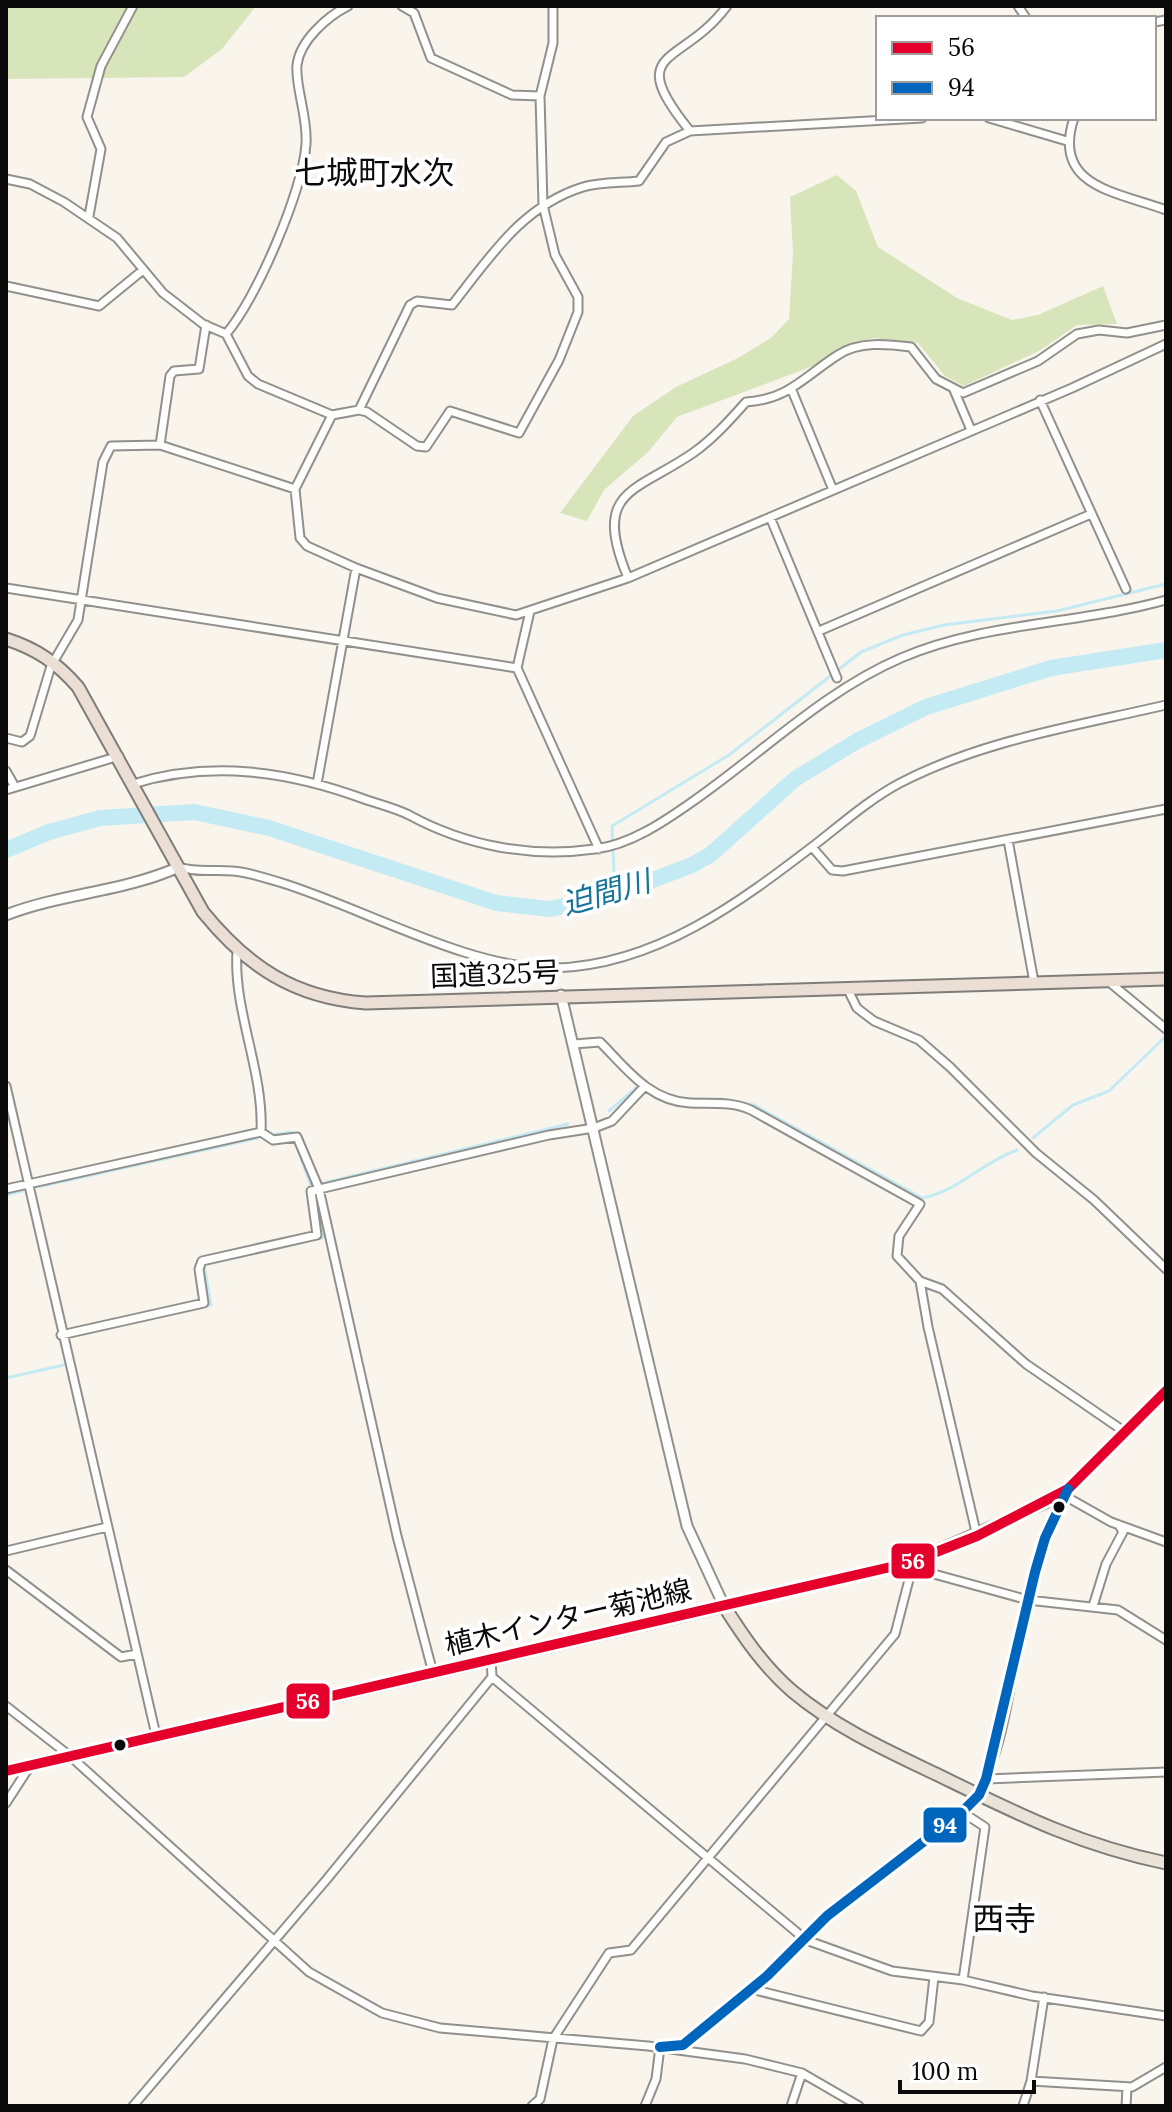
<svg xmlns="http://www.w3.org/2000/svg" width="1172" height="2112" viewBox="0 0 1172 2112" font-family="Lora,'Noto Sans JP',serif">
<rect width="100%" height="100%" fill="#f9f5ed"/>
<path fill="#d8e5bb" d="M6 6H256L222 49 184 77 6 79Z
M837 175 856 191 878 247 957 298 1012 320 1038 315 1103 286 1117 324 1077 325 1039 351 964 386 945 376 918 343 873 338 846 346 813 366 677 417 648 452 604 490 587 521 560 513 633 416 676 387 736 359 771 338 789 319 793 254 790 197Z"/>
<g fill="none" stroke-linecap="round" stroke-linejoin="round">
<path stroke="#c4eaf3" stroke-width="3" d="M615 895 612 826 729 755 861 652 903 635 944 625 1057 611 1166 584
M686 1099H722L754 1105 922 1198C957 1192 983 1162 1017 1150
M609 1111 637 1087
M269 1135 291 1132 293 1137
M1033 1138 1073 1105 1109 1091 1165 1037
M296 1144 311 1186
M323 1183 568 1124
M38 1187 258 1138
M6 1195 23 1191
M162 1316 211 1305 204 1265 325 1237 316 1201
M6 1378 64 1365"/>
<path stroke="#c4eaf3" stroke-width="16" d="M6 850 49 832 100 818 194 812 269 828 496 903 550 909 613 895 692 865 710 855 795 779 857 741 926 707 1051 668 1166 650"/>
<g stroke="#92908c" stroke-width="11">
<path id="minor" d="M402 6 414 13 431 58 512 95 540 96
M1018 6 1026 18
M1154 22 1166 20
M989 118 1067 141
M1074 118C1051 187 1118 192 1166 210
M690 131C622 47 682 67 727 6
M6 179 30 184 64 202 117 238 163 293 203 324 226 334 248 376 258 384 332 415 359 410 367 412 417 446 426 447 450 411 519 433 559 360 578 312V297L555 255 543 205 540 96 553 43V6
M89 216 101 149 87 117 101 66 133 6
M6 286 99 306 143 270
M226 334C256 300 303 190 306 144 308 117 295 87 297 65 300 40 328 16 348 6
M791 388 833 490
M954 390 971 430
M1040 400 1126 589
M359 410 410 305 417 301 452 305C490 257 522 206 583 187 600 182 621 183 639 181L666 142 690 131 922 118
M332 415 295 489 300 538 307 546 356 568 437 598 516 615 628 578 1072 388 1166 344
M160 445 170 376 174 371 199 369 206 325
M770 517 837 678
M628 578C591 489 635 493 693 453 713 439 730 420 746 402 788 400 806 375 838 355 859 341 887 344 911 347L936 379 963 393 1038 361 1077 334 1099 330 1127 333 1166 325
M6 588 517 668
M530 611 517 668 599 849
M819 631 1091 514
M6 738 22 742 30 736 51 666 78 620 103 462 111 446 160 445 295 489
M6 771 15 787
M133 784C211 760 288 771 364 799 378 804 395 808 409 815 466 846 530 858 595 849 630 845 665 821 692 802 761 754 824 691 901 658 984 622 1080 624 1166 600
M317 784 356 568
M6 790 119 756
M1008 840 1034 982
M812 847 832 870 843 871 1166 809
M179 867C197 873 214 869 233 871 248 872 265 878 279 882 362 907 470 970 555 968 657 965 740 902 817 843 844 822 870 799 900 783 983 740 1076 726 1166 705
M237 951C233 1011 264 1071 261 1132
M1108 981 1166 1029
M847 988 857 1008 874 1021 919 1040 950 1067 1036 1153 1094 1200 1166 1269
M574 1044 600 1042C626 1068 649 1101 690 1103 711 1104 731 1101 751 1110L920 1204 899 1236 897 1256 920 1281 942 1289 1026 1364 1125 1432
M6 1086 156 1735
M261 1132 273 1140 297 1137 319 1189 397 1536 433 1673
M6 1189 261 1132
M920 1281 928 1327 977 1536
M61 1335 204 1303 199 1269 202 1261 317 1235 311 1191 549 1135 594 1128 612 1121 644 1087
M1065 1496 1111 1522 1166 1542
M6 1551 107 1527
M909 1565 912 1568 1028 1600 1118 1610 1166 1640
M6 1570 121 1657 137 1654
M1093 1606 1106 1564 1123 1532 1119 1525
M491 1659 492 1677 806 1940 892 1971 963 1980 1032 1996 1166 2016
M6 1706 70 1756 309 1972 382 2013 440 2028 648 2046 745 2059 802 2073 859 2106
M986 1779 1166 1772
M6 1803 30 1766
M962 1812 985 1827 963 1980
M751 1989 921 2031 929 2022 934 1977
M1044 1997 1031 2081 1132 2087 1166 2067
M673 2046 683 2045 767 1976 827 1916 962 1812C1006 1768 1009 1679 1022 1620 1032 1575 1047 1532 1067 1491
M133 2106 327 1879 492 1677
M532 2106 540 2099 553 2039 609 1953 631 1950 895 1634 912 1568
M645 2106 656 2079 660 2047
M791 2106 802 2073
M1023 2106 1031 2081
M1126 2106 1127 2088"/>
</g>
<g stroke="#92908c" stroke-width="13">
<path id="tertiary" d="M6 915C63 893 123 892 179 867
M561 995 687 1526 724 1606 908 1563 1050 1501 1068 1489 1166 1391"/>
</g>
<g stroke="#7f7d7a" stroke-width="15">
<path id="primary" d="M6 1771 724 1606C743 1636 764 1667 792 1691 836 1728 888 1751 940 1776 1018 1814 1079 1845 1166 1863"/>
</g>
<g stroke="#7f7d7a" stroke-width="15">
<path id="trunk" d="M6 639C37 649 57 663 78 687L203 912C247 966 294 998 366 1003L1166 979"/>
</g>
<use href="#minor" stroke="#fefefc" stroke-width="7"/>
<use href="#tertiary" stroke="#fefefc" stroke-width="9"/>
<use href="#primary" stroke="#ebe3d7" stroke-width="11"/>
<use href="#trunk" stroke="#eaded5" stroke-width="11"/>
<g stroke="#fff" stroke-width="16">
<path id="bus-1" d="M6 1771 908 1563 977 1536 1068 1489 1166 1391"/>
</g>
<g stroke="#fff" stroke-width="16">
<path id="bus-2" d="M660 2047 683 2045 767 1976 827 1916 962 1812 979 1795 986 1779 1035 1572 1045 1538 1068 1489"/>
</g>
<use href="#bus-1" stroke="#e4002b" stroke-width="10"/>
<use href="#bus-2" stroke="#0065bd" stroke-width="10"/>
</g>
<g fill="#0a0a0a" stroke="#fff" stroke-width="3">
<circle cx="1059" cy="1507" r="7"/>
<circle cx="120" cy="1745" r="7"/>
</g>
<g text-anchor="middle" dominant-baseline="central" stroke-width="8" stroke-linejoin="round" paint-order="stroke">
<g font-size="28" fill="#0a0a0a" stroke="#fff">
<text transform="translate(495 974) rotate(-2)">国道325号</text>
<text transform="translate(568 1617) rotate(-13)">植木インター菊池線</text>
</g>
<g font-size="30" font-style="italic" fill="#167499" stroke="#fff">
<text transform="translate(606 892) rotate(-16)">迫間川</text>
</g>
<g font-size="32" fill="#0a0a0a" stroke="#fff">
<text x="374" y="172">七城町水次</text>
<text x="1004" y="1918">西寺</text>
</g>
</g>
<g stroke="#fff" stroke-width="3">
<rect x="890" y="1542" width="46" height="38" rx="8" fill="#e4002b"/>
<rect x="285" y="1682" width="46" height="38" rx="8" fill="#e4002b"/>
<rect x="922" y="1806" width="46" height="38" rx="8" fill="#0065bd"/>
</g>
<g font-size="22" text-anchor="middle" font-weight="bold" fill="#fff">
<text x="913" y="1569">56</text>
<text x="308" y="1709">56</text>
<text x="945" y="1833">94</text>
</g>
<rect width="1172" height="2112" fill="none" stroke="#0a0a0a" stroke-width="16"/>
<rect x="876" y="16" width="280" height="104" fill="#ffffff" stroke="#9d9d9d" stroke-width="2"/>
<rect x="892" y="42" width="40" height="12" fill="#e4002b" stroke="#9d9d9d" stroke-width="2"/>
<text x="948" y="56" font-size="24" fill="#0a0a0a">56</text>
<rect x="892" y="82" width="40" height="12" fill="#0065bd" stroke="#9d9d9d" stroke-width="2"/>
<text x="948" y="96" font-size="24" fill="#0a0a0a">94</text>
<path d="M900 2080v12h134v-12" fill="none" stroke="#0a0a0a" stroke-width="4"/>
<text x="912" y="2080" font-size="24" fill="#0a0a0a" stroke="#ffffff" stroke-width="6" paint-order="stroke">100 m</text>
</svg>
